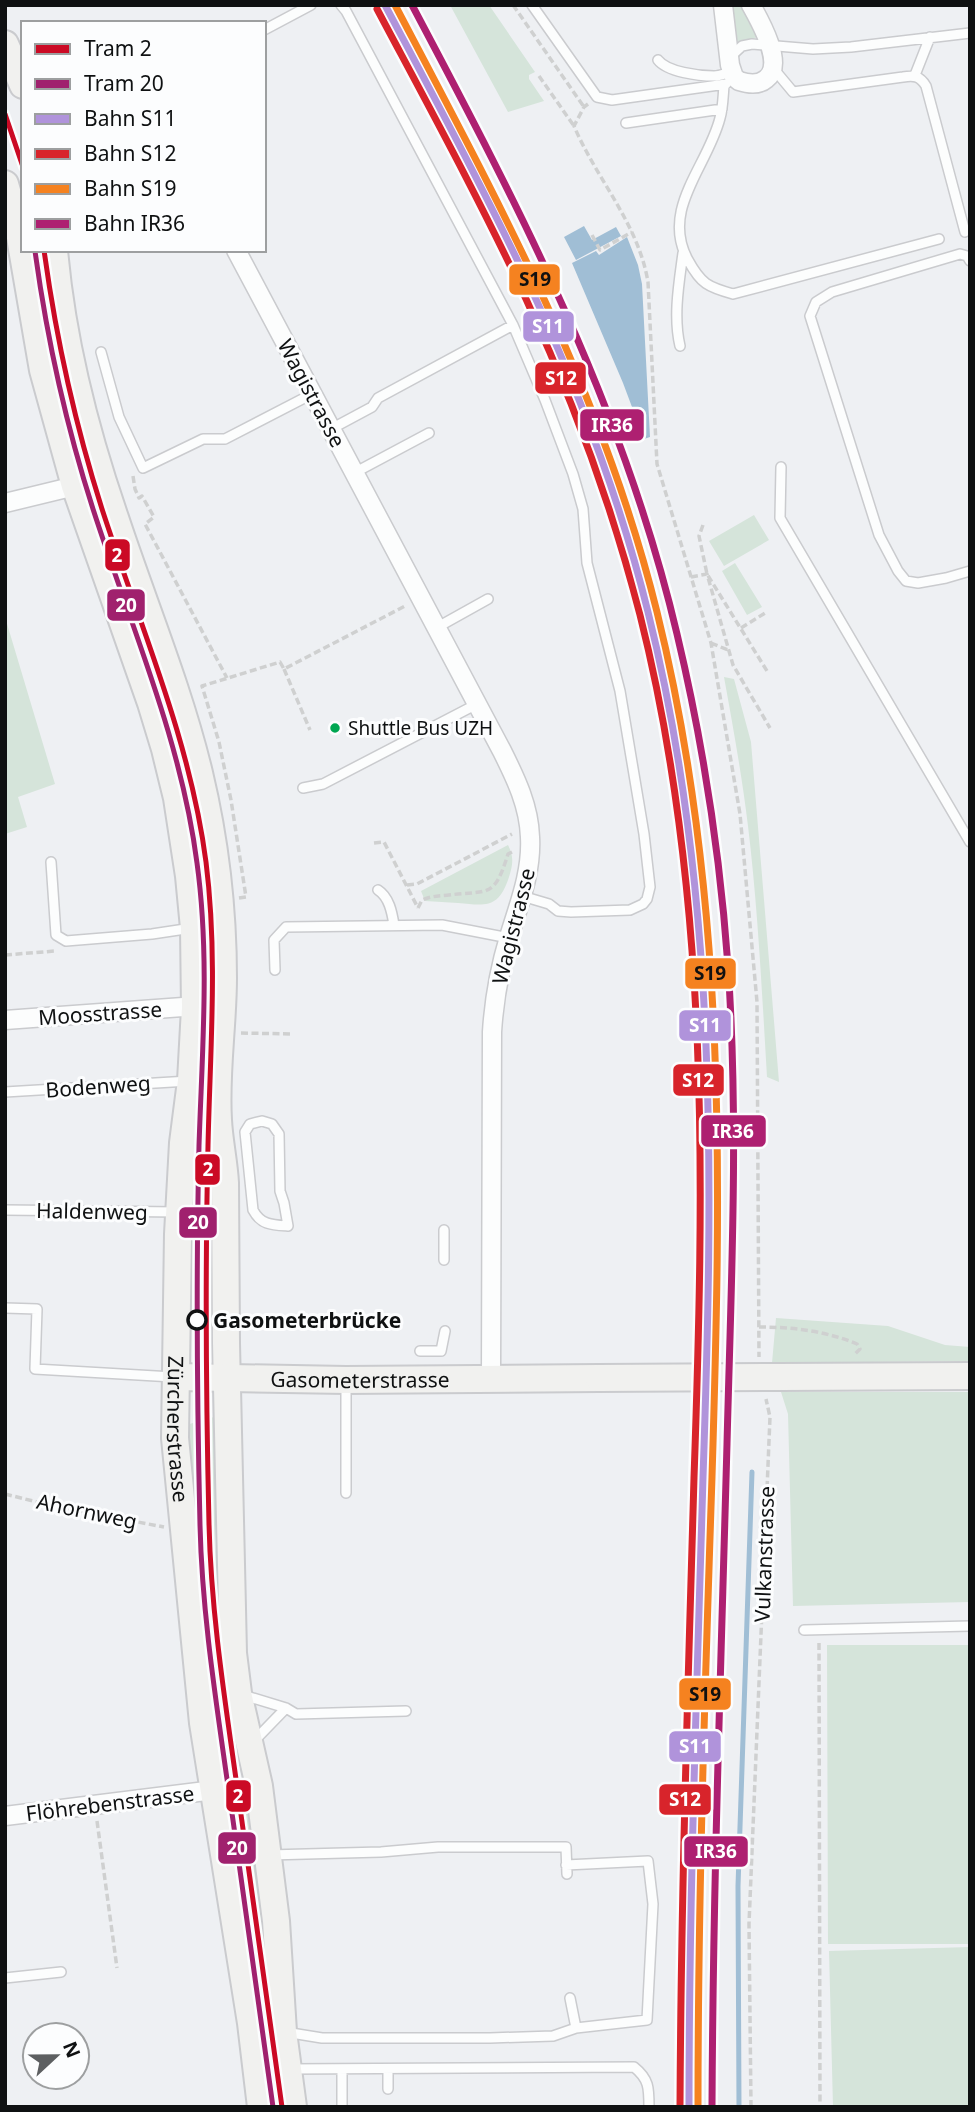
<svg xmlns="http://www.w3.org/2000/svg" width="975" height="2112" viewBox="0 0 975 2112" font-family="'Noto Sans',sans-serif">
<rect width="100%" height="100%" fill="#eef0f3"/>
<path fill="#d5e4da" d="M450 5H489L535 72 529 75V79L544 101 508 112Z
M730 5H743L758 37 743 41 735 46Z
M754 515 769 540 724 566 709 541Z
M735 563 762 607 747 615 722 571Z
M5 617 55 784 18 797 27 827 5 834Z
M724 677 734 679 751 742 779 1082 767 1077C762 993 758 909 748 826 742 776 733 727 724 677Z
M508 845C514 857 513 864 509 877 499 908 487 906 458 903 447 902 436 902 425 901L421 891Z
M776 1318 888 1326 945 1345 970 1347V1361L772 1363Z
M781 1392H970V1602L793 1606 788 1414Z
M214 1417 216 1420 215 1546 217 1580 237 1719 211 1727 186 1425Z
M827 1645H970V1944H828Z
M241 1733 243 1759 237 1766 222 1775 213 1741Z
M228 1807 246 1811 248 1814 261 1895 287 2107H268Z
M970 1947V2107H833L829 1951Z"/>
<path fill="#a0bed5" d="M584 226 592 240 616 227 621 236 576 260 564 237Z
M627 237 638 265 642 284 650 437 644 439 623 383 572 263 596 251 599 255Z"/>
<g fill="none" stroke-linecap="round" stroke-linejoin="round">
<path stroke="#a0bed5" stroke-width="5" d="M739 2107 738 1886 752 1472"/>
<g stroke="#cacbce" stroke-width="12">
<path id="lane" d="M341 5 346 11 513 325 545 400 573 474 583 509 587 563 620 691 644 834 650 887 647 899 643 904 630 910 571 912 558 911 549 904 522 896
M532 5 597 97 612 100 726 84
M264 30 311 5
M729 58 742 46 752 44 813 49 851 47 970 33
M658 60C667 72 699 76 714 76 720 76 726 73 731 72
M773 68 793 92 903 77C914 75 920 76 926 86L965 232
M915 75 930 37
M724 86C723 96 723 108 720 118 708 166 660 209 688 260 701 284 708 287 733 294L939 239
M626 123 722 109
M970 261 967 256 960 254 832 292 816 302 810 316 879 535 898 571 906 581 918 583 946 578 970 571
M680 346C673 316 679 283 683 253
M101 352 119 417 143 468 203 439H225L312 394
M331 429 372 407 378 398 513 325
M781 467 780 518 970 842
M354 473 429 433
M436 628 488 599
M303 788 323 784 477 704
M51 862 56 935 66 941 152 934 192 928
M378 890C389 897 392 912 394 925
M275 970 274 940 286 927 442 925 509 938
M5 1092 189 1081
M262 1121 272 1124 279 1134 280 1191 284 1203 288 1226C272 1225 261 1225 253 1210L245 1132 250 1124Z
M5 1210 178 1212
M444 1230V1260
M5 1308 37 1309 35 1369 173 1377
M420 1351H441L445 1331
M346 1382V1493
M804 1630 970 1626
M243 1695 286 1708 296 1714 406 1711
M253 1742 286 1708
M269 1855 381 1852 438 1847H566L567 1874
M566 1865 648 1861 653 1904 647 2020 576 2028
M5 1978 61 1972
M285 2032 322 2038H490L553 2036 576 2028 570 1998
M290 2069 634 2067C649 2079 649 2088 649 2107
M342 2069V2107
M388 2069V2089"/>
</g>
<g stroke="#cacbce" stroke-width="21">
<path id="street" d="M723 5 730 65 734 77 739 81C748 84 758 86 766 79 785 65 760 21 751 5
M236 250 502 751C516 779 529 806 530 837 532 872 519 904 509 937 500 967 494 1000 492 1032L491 1380
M5 503 75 486
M5 1020 183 1007 195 1008
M5 1816 214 1790"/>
</g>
<g stroke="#cacbce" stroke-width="30">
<g id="secondary">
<path d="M5 44 23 85"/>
<path id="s1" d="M5 184 20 237 43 370 75 486 151 703 165 749 177 798 189 876 194 928 195 1008 191 1081 183 1143 178 1234 175 1438 203 1723 251 2023 261 2107"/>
<path d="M54 250C62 342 85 431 115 518 143 603 178 686 199 773 215 840 223 909 223 978 223 1025 215 1073 218 1120 219 1141 224 1162 225 1183L226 1343 233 1653 238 1693 259 1786 276 1921 283 2032 293 2107"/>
<path id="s2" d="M176 1377 346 1380 599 1378"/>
<path d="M780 1377 970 1376"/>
</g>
</g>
<path stroke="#cfd0d0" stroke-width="3.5" stroke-dasharray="7 3.5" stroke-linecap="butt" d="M513 5 584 107
M539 76 574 126
M588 104 584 107 574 126C597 180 638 223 648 282L657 464 711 643 740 814 757 1002 759 1357
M592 235 600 250 632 232
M133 476 135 489 139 498 142 496 154 517 145 524 227 678
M703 525 699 536 707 574 767 671
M691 577 707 574 733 665 770 728
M741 628 765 613
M711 643 728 650
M284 669 310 730
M374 843 384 842 418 908
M407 885 417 884 512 834
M239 898 246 897 231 800 219 742 202 686 280 662 284 669 407 605
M418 908 422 900C431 896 439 896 449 895 489 890 494 899 508 854L512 852
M5 955 55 951
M241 1033 293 1034
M759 1327C792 1327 826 1331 857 1344L860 1349 855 1354
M5 1494 49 1505 164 1527
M819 1643 820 2107
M97 1821 117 1968
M751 2107 749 1924 770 1417 766 1399"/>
<use href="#lane" stroke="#fcfdfd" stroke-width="9"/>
<use href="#street" stroke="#fcfdfd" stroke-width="18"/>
<use href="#secondary" stroke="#f1f1ef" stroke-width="26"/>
<g stroke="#cbcbcc" stroke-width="8">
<path id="rail" d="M701 1545 718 1310"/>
</g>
<use href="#rail" stroke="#fcfdfe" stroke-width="5" stroke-dasharray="16" stroke-linecap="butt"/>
<g stroke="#cacbce" stroke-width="30" stroke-linecap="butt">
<path id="secondary-bridge" d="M599 1378 780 1377"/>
</g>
<use href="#secondary-bridge" stroke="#f1f1ef" stroke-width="26"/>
<g stroke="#fcfdfe" stroke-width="12">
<path id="rail-1" d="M385 5C436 101 488 197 534 295 581 397 621 503 648 612 719 895 713 1187 703 1477 697 1687 689 1897 689 2107"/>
</g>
<g stroke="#fcfdfe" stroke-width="12">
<path id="rail-2" d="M377 9C428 105 480 200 526 299 573 400 612 506 640 615 711 897 704 1189 694 1478 688 1687 681 1897 680 2107"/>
</g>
<g stroke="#fcfdfe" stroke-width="12">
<path id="rail-3" d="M395 5C499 203 603 393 657 612 728 899 721 1184 712 1477 705 1687 698 1897 698 2107"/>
</g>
<g stroke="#fcfdfe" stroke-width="12">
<path id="rail-4" d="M412 5C520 209 624 408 677 634 703 743 720 854 728 966 739 1125 731 1285 727 1444 721 1665 713 1886 712 2107"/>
</g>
<use href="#rail-1" stroke="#b093db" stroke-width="7"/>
<use href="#rail-2" stroke="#d8242b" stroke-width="7"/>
<use href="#rail-3" stroke="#f58220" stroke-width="7"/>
<use href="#rail-4" stroke="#ae2071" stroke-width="7"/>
<g stroke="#fcfdfe" stroke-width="10">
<path id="tram-1" d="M5 114 23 167
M44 250C56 338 75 424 102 509 140 626 190 739 206 862 218 957 210 1051 208 1146 205 1272 206 1398 209 1524 211 1610 224 1694 236 1779 251 1888 267 1997 282 2107"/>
</g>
<g stroke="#fcfdfe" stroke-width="10">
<path id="tram-2" d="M35 251C47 339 66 425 93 509 131 627 181 739 197 863 210 957 202 1052 199 1146 196 1272 197 1399 200 1525 202 1610 215 1694 227 1779 243 1888 258 1997 273 2107"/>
</g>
<use href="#tram-1" stroke="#cb0a25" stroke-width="5"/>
<use href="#tram-2" stroke="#a0216e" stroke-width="5"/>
</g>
<circle fill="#00a651" stroke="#fcfdfe" stroke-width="2.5" cx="335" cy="728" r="6"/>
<circle fill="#fcfdfe" stroke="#0f1112" stroke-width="3.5" cx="197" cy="1320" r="9"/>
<g text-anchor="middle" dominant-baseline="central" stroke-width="6" stroke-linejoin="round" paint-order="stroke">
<g font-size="19" fill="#0f1112" stroke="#fcfdfe" text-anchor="start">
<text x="348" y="728">Shuttle Bus UZH</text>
</g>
<g font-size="21" fill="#0f1112" stroke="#fcfdfe">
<text transform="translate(312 393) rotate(62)">Wagistrasse</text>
<text transform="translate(513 926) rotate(-76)">Wagistrasse</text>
<text transform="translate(100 1013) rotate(-4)">Moosstrasse</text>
<text transform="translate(98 1086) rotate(-4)">Bodenweg</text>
<text transform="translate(92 1211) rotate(1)">Haldenweg</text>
<text stroke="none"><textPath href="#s2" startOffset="184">Gasometerstrasse</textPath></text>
<text stroke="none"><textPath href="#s1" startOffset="1272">Zürcherstrasse</textPath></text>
<text transform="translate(87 1511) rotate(12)">Ahornweg</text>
<text transform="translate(764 1554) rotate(-88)">Vulkanstrasse</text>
<text transform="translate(110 1803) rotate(-7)">Flöhrebenstrasse</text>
</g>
<g font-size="21" font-weight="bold" fill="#0f1112" stroke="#fcfdfe" text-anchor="start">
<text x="213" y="1320">Gasometerbrücke</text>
</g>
</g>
<g stroke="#fcfdfe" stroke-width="2.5">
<rect x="508" y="263" width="53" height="33" rx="7" fill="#f58220"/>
<rect x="522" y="310" width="53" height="33" rx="7" fill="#b093db"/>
<rect x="534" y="361" width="53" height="34" rx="7" fill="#d8242b"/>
<rect x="579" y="408" width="66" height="34" rx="7" fill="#ae2071"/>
<rect x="104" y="538" width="27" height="34" rx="7" fill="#cb0a25"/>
<rect x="106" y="588" width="40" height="34" rx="7" fill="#a0216e"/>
<rect x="684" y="957" width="53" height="33" rx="7" fill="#f58220"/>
<rect x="678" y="1009" width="54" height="33" rx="7" fill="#b093db"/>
<rect x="672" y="1063" width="53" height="34" rx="7" fill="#d8242b"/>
<rect x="700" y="1114" width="67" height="34" rx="7" fill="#ae2071"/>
<rect x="194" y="1153" width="27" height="33" rx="7" fill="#cb0a25"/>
<rect x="178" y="1206" width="40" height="33" rx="7" fill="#a0216e"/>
<rect x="678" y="1677" width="54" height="34" rx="7" fill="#f58220"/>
<rect x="668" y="1730" width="54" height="33" rx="7" fill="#b093db"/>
<rect x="225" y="1779" width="27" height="34" rx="7" fill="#cb0a25"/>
<rect x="658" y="1783" width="54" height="33" rx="7" fill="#d8242b"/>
<rect x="217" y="1831" width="40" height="34" rx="7" fill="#a0216e"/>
<rect x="683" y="1835" width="66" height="33" rx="7" fill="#ae2071"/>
</g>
<g font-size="19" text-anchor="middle" font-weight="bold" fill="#fff">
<text x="548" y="333">S11</text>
<text x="561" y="385">S12</text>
<text x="612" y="432">IR36</text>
<text x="117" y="562">2</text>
<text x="126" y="612">20</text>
<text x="705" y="1032">S11</text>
<text x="698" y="1087">S12</text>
<text x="733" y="1138">IR36</text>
<text x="208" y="1176">2</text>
<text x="198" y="1229">20</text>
<text x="695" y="1753">S11</text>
<text x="238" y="1803">2</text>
<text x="685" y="1806">S12</text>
<text x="237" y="1855">20</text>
<text x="716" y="1858">IR36</text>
</g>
<g font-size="19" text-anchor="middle" font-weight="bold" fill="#111">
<text x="535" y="286">S19</text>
<text x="710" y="980">S19</text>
<text x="705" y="1701">S19</text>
</g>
<rect width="975" height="2112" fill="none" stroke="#0f1112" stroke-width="14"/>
<rect x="21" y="21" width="245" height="231" fill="#fcfdfe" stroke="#9d9fa0" stroke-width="2"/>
<rect x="35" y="44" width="35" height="10" fill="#cb0a25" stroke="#9d9fa0" stroke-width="2"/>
<text x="84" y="56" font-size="21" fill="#0f1112">Tram 2</text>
<rect x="35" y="79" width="35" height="10" fill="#a0216e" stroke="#9d9fa0" stroke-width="2"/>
<text x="84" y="91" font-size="21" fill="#0f1112">Tram 20</text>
<rect x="35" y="114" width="35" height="10" fill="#b093db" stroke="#9d9fa0" stroke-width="2"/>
<text x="84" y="126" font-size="21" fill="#0f1112">Bahn S11</text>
<rect x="35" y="149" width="35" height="10" fill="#d8242b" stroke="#9d9fa0" stroke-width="2"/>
<text x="84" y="161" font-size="21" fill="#0f1112">Bahn S12</text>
<rect x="35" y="184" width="35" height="10" fill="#f58220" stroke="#9d9fa0" stroke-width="2"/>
<text x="84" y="196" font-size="21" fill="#0f1112">Bahn S19</text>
<rect x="35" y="219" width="35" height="10" fill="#ae2071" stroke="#9d9fa0" stroke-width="2"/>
<text x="84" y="231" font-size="21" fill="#0f1112">Bahn IR36</text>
<g transform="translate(56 2056) rotate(68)"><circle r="33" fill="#fcfdfe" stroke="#9d9fa0" stroke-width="2"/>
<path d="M0-5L12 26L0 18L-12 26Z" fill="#5d5f61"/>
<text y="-10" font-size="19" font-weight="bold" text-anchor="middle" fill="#0f1112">N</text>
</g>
</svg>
